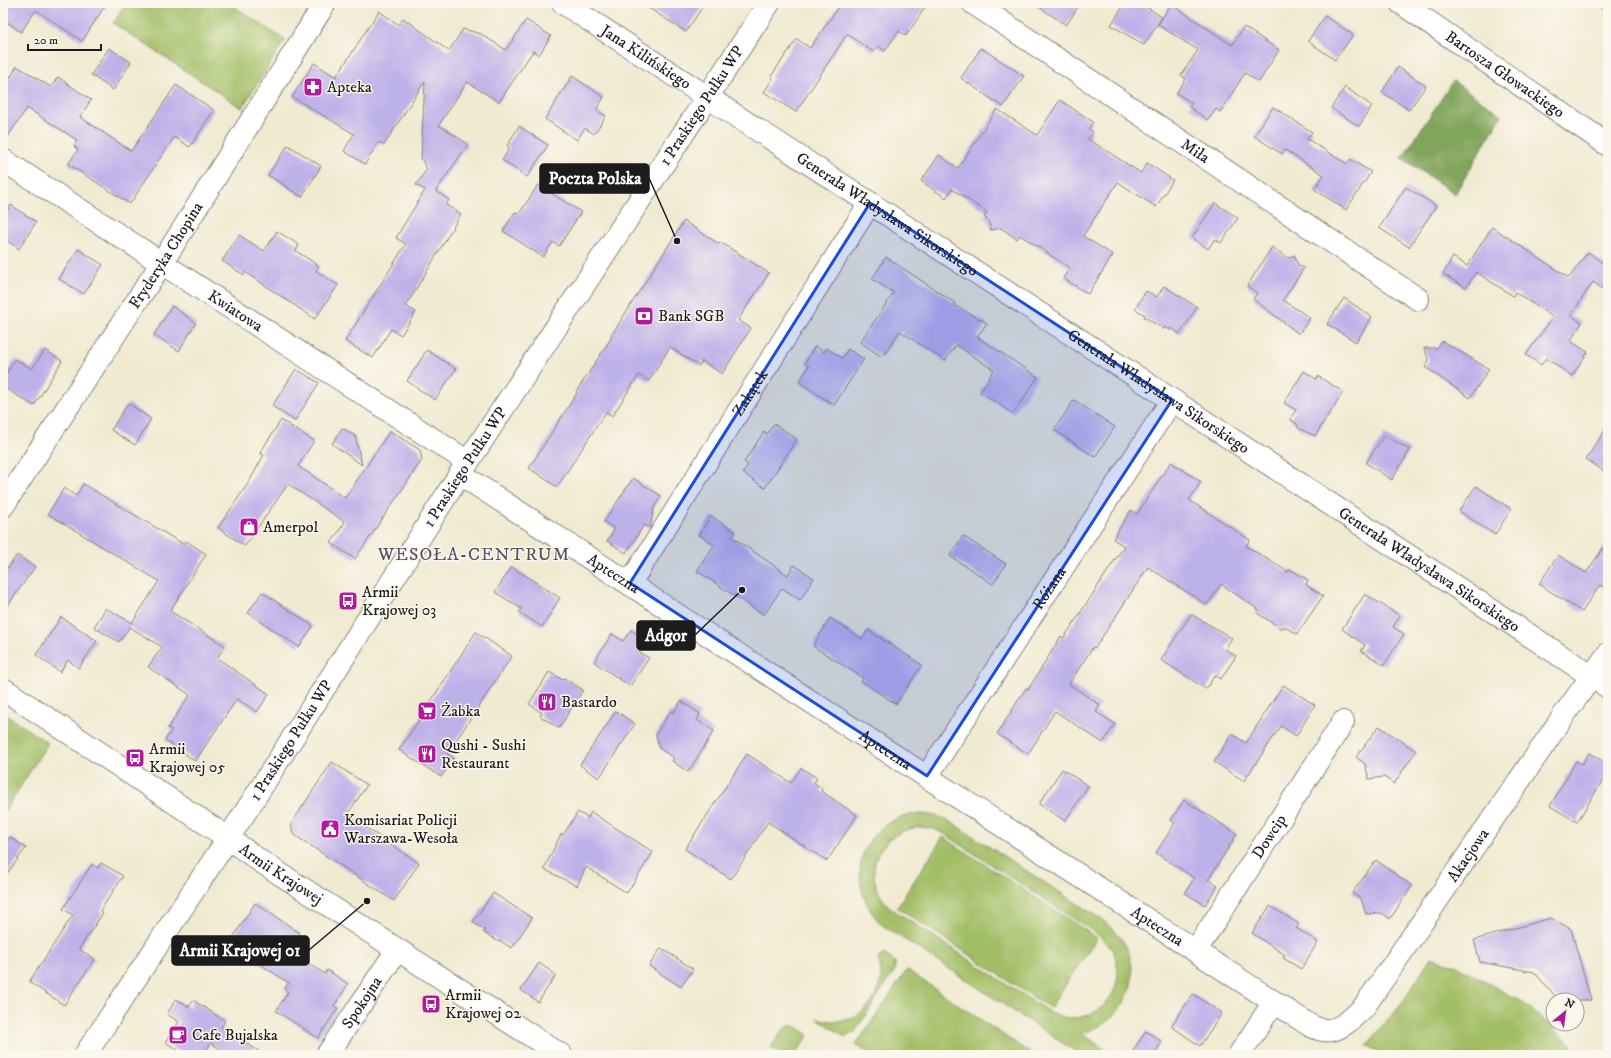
<svg xmlns="http://www.w3.org/2000/svg" width="1611" height="1058" viewBox="0 0 1611 1058" font-family="'IM FELL DW Pica',serif">
<rect width="100%" height="100%" fill="#fbf7ec"/>
<filter id="ink" filterUnits="userSpaceOnUse"><feTurbulence type="fractalNoise" baseFrequency=".025" numOctaves="2"/><feDisplacementMap in="SourceGraphic" scale="8" xChannelSelector="R" yChannelSelector="G"/><feConvolveMatrix kernelMatrix="1 2 1 2 8 2 1 2 1" color-interpolation-filters="sRGB"/></filter>
<filter id="wash" filterUnits="userSpaceOnUse"><feTurbulence type="fractalNoise" baseFrequency=".012" numOctaves="4" result="noise"/><feDisplacementMap in="SourceGraphic" scale="16" xChannelSelector="R" yChannelSelector="G"/><feGaussianBlur stdDeviation="0.9" result="paint"/><feColorMatrix in="noise" values="0 0 0 0 0 0 0 0 0 0 0 0 0 0 0 0 0 1.4 0 .05"/><feComposite in="paint" operator="in"/></filter>
<g filter="url(#wash)">
<rect width="100%" height="100%" fill="#f0ead1"/>
<path fill="#a2be65" stroke="#5f6d40" fill-rule="evenodd" d="M126 3H229L285 40 242 108 113 23Z
M3 713 48 743 3 814Z
M922 814 937 816 951 822 1101 919C1109 926 1117 931 1122 940 1147 978 1123 1024 1081 1033L1106 1050 1103 1055H1081L882 925C847 890 853 829 906 816 911 814 917 815 922 814ZM921 827 933 829 943 833 1097 934C1104 940 1111 945 1114 954 1127 985 1105 1018 1072 1018 1062 1018 1054 1014 1046 1010L892 909C889 906 884 902 882 898 861 864 884 830 921 827Z
M943 837 1097 938 1050 1008 897 907Z
M884 954 895 962V970L854 1033 845 1037 817 1018C823 1019 831 1022 838 1021 862 1020 882 997 881 973 881 968 879 963 878 958Z
M1431 957 1457 966 1522 1002 1572 1044 1566 1055H1384L1367 1045 1400 1006Z
M907 970 1033 1055H871L856 1045Z
M791 1025 797 1027 809 1035 795 1055H783L771 1047 784 1029Z"/>
<path fill="#81a55a" stroke="#4e603b" d="M1453 81 1502 115 1455 194 1402 158Z"/>
<g id="blocks">
<path fill="#bdb1e9" d="M3 3H107L82 41 36 10 21 32 3 19Z
M641 3H705L686 32Z
M841 3H928L906 36 899 31 885 51 878 46 873 52 847 34 796 112 764 92 773 78 771 76 797 39 810 48Z
M1033 3H1081L1066 25Z
M1125 3H1140L1162 17 1144 45 1111 25Z
M1171 4 1232 45 1244 27 1279 50 1259 82 1245 73 1220 112 1216 109 1208 120 1189 107 1192 103 1176 93 1186 79 1181 75 1198 50 1158 25Z
M379 11 399 25 403 18 449 51 463 29 481 34 506 50 526 20 551 36 539 55 533 51 499 102 467 82 439 125 468 144 436 191 449 200 446 205 461 214 406 306 416 312 401 335 391 329 373 358 345 341 406 244 396 238 425 190 416 185 427 169 421 158 425 81 384 145 379 142 365 164 344 151 354 134 292 97 314 63 336 77Z
M1325 16 1353 35 1335 60 1308 41Z
M109 48 131 62 113 90 91 75Z
M981 48 1024 76 1003 107 961 78Z
M17 66 51 87 58 77 91 100 80 117 131 151 176 85 214 110 190 147 174 137 130 204 68 164 78 150 74 146 77 140 27 108 3 144V72L11 77Z
M1398 67 1426 86 1409 110 1382 92Z
M572 76 604 97 596 110 606 116 594 134 585 128 577 140 545 119Z
M1345 87 1372 106 1359 126 1331 108Z
M1060 100 1093 122 1088 129 1093 132 1088 139 1141 173 1147 163 1173 180 1156 207 1118 182 1083 236 1113 255 1088 294 1063 278 1070 268 1020 235 1017 239 1001 228 991 230 988 220 984 217 987 212 952 189 946 198 921 181 939 155 958 168 997 109 1037 135Z
M1273 107 1312 132 1307 139 1347 164 1350 159 1371 172 1346 210 1314 189 1324 175 1285 150 1282 154 1254 136Z
M519 126 548 145 527 177 502 160 510 148 507 146Z
M288 145 321 166 302 197 268 175Z
M538 185 581 212 559 246 553 242 543 257 503 231 515 212 519 214Z
M1406 187 1436 206 1409 247 1379 228Z
M1215 203 1238 218 1221 243 1215 239 1208 249 1192 238Z
M11 205 36 222 19 249 3 238V217Z
M684 221 719 244 720 242 769 273 738 320 751 328 722 374 702 361 699 366 670 347 649 381 639 375 612 416 606 412 557 487 529 468 577 393 576 392 612 337 611 336Z
M1492 227 1569 278 1588 252 1608 267V293L1593 282 1571 315 1582 323 1570 341 1588 352 1572 376 1546 358 1541 365 1526 355 1553 317 1515 292 1513 296 1476 272 1466 288 1443 274 1453 257 1467 266Z
M277 231 299 245 296 251 319 266 316 271 338 285 315 319 245 272 244 275 222 261 239 235 264 251Z
M1272 247 1288 258 1294 255 1298 265 1304 268 1283 300 1310 318 1299 334 1253 299 1257 293 1247 286Z
M78 249 103 265 84 294 59 279Z
M886 257 955 303 954 305 987 323 977 337 1038 377 1013 414 980 392 994 370 956 345 945 361 900 331 882 357 860 342 894 293 872 279Z
M1164 286 1197 307 1180 334 1171 328 1170 330 1165 327 1164 329 1144 317 1145 315 1135 309 1146 291 1157 297Z
M1344 298 1372 317 1356 342 1327 324Z
M172 306 196 323 179 351 154 335Z
M1442 341 1489 369 1470 398 1425 367 1429 360 1424 348H1437Z
M815 346 824 352 827 348 842 358 848 349 864 359 834 405 799 382 809 366 805 363Z
M45 350 62 361 34 406 3 387V379L15 359 32 369Z
M427 350 456 369 435 400 407 381Z
M296 369 319 383 295 421 272 406Z
M1304 371 1316 379 1318 376 1343 392 1315 436 1298 428 1297 424 1290 419 1296 410 1284 403Z
M1074 400 1115 427 1095 457 1054 430Z
M128 403 151 419 135 445 111 430Z
M281 420 314 441 298 466 345 498 390 431 420 450 422 460 355 559 331 543 345 522 288 484 245 546 218 528 249 482 264 455 260 453Z
M774 424 797 439 765 488 743 473 748 465 744 462 764 432 767 434Z
M1608 426V474L1586 459Z
M342 428 355 436 362 465 332 444Z
M1384 435 1410 450 1392 480 1366 463Z
M1171 462 1201 482 1189 500 1250 540 1246 546 1288 572 1290 569 1308 580 1306 585 1323 596 1297 634 1284 626 1282 629 1257 613 1259 610 1221 584 1207 605 1148 567 1095 648 1093 647 1069 684 1100 705 1096 712 1115 724 1103 743 1055 711 1028 754 997 734 1026 688 1028 690 1061 636 1064 638 1124 546 1113 539 1131 510 1137 514Z
M633 478 661 496 654 508 650 528 644 525 626 553 607 541 615 529 604 522Z
M83 484 183 544 186 541 206 554 170 611 225 646 217 658 269 694 257 712 237 699 195 761 165 740 172 730 168 728 190 695 148 667 162 647 130 627 119 642 94 627 106 608 132 623 159 581 48 514 64 488 76 496Z
M1476 486 1511 509 1495 535 1459 511Z
M711 516 736 532 732 537 788 575 794 565 814 578 800 600 782 588 764 615 697 571 714 545 699 535Z
M963 536 1006 564 993 584 950 556Z
M1608 541V590L1600 585 1582 612 1539 584 1558 555 1586 573Z
M17 555 35 567 3 612V567L8 568Z
M512 567 560 598 542 627 519 612 522 609 495 592Z
M262 592 313 626 299 647 248 613Z
M1365 594 1400 616 1393 627 1404 634 1384 665 1361 651 1365 645 1342 629Z
M1191 614 1232 638 1225 649 1236 656 1221 679 1215 675 1206 689 1161 660Z
M61 617 97 641 79 668 68 660 60 672 36 655Z
M830 618 862 639 868 630 922 665 896 704 861 681 863 678 813 646Z
M631 630 646 640 639 652 649 658 630 686 594 662 612 634 623 641Z
M476 632 512 656 447 754 454 758 441 777 399 750Z
M549 672 563 680 564 678 583 690 559 728 540 716 542 713 529 704Z
M1283 685 1315 705 1296 736 1281 726 1244 781 1214 762 1232 734 1246 743Z
M681 701 700 714 697 720 714 731 688 772 672 761 674 758 659 748 656 734 670 712H674Z
M616 711 635 724 599 778 580 765Z
M1379 726 1416 751 1394 784 1384 777 1369 779 1365 764 1356 757Z
M1589 753 1608 764V772L1577 822 1550 806 1576 761 1582 764Z
M747 754 791 783 801 768 817 778 814 783 822 788 821 791 857 815 827 861 768 822 731 879 685 849Z
M332 762 367 785 347 815 419 863 394 901 293 834 291 824Z
M1062 769 1088 786 1065 821 1039 804Z
M1184 800 1237 834 1208 880 1218 885 1205 905 1185 893 1194 878 1156 853 1175 823 1171 820Z
M578 812 588 818 591 812 653 852 627 893 586 867 577 886 544 869 561 834 563 835Z
M10 837 26 848 3 879V847Z
M1376 860 1412 886 1390 919 1382 913 1366 914 1361 899 1352 893Z
M101 863 123 876 100 911 103 913 79 949 95 959 64 1005 29 982 73 915 63 909 92 864 98 868Z
M493 893 532 918 512 948 500 941 499 942 483 932 485 930 473 922Z
M255 903 300 933 288 950 325 974 327 970 348 984 334 1006 338 1008 318 1038 276 1011 288 992 284 989 289 983 229 944Z
M1270 906 1299 924 1296 928 1318 942 1301 969 1283 958 1285 955 1252 933Z
M1551 918 1571 929 1591 1000H1559L1534 972 1480 962 1474 940Z
M661 948 693 969 681 987 649 966Z
M539 963 556 975 538 1002 521 990Z
M1193 994 1222 1013 1200 1046 1171 1026Z
M176 999 189 1007 193 1000 225 1021 221 1027 265 1055H229L211 1043 203 1055H185L165 1042 179 1022 167 1014Z
M1146 1031 1162 1042 1153 1055H1130Z"/>
</g>
</g>
<g filter="url(#ink)">
<use href="#blocks" fill-opacity="0" stroke="#868376" stroke-width="1"/>
<g fill="none" stroke-linecap="round" stroke-linejoin="round">
<g stroke="#868376" stroke-width="24">
<g id="minor">
<path id="s1" d="M563 3 1172 400 1608 687"/>
<path id="s2" d="M973 3 1418 299"/>
<path id="s3" d="M1401 3 1608 145"/>
<path id="s4" d="M3 160 468 462"/>
<path id="s5" d="M460 474 1311 1026C1314 1027 1319 1030 1323 1030 1340 1033 1353 1017 1364 1007L1571 705 1608 654"/>
<path id="s6" d="M3 506 161 264 325 3"/>
<path id="s7" d="M630 583 870 203"/>
<path d="M3 689 228 838"/>
<path id="s8" d="M927 776 1172 400"/>
<path id="s9" d="M1196 950 1343 722"/>
<path id="s10" d="M327 1055 397 950"/>
<path d="M1239 1055 1274 1002"/>
</g>
</g>
<g stroke="#868376" stroke-width="24">
<g id="tertiary">
<path id="s11" d="M228 838 260 861 561 1055"/>
<path id="s12" d="M85 1055 250 805 460 474 769 3"/>
</g>
</g>
<use href="#minor" stroke="#fff" stroke-width="22"/>
<use href="#tertiary" stroke="#fff" stroke-width="22"/>
<g stroke="#1c1c1c" stroke-width="4.5">
<path id="rail" d="M1598 3 1608 10"/>
</g>
<use href="#rail" stroke="#fbf7ec" stroke-width="3" stroke-dasharray="9" stroke-linecap="butt"/>
</g>
</g>
<path fill="#1d4ed8" fill-opacity="0.2" stroke="#1d4ed8" stroke-width="3" stroke-linejoin="round" d="M870 203 1172 400 927 776 630 583Z"/>
<defs>
<g id="pharmacy-square" transform="scale(1)"><rect x="-9" y="-9" width="18" height="18" rx="4" fill="#b5179e" stroke="#fbf7ec"/><path d="M-2-6h4v4h4v4h-4v4h-4v-4h-4v-4h4Z" fill="#fff"/></g>
<g id="bank-square" transform="scale(1)"><rect x="-9" y="-9" width="18" height="18" rx="4" fill="#b5179e" stroke="#fbf7ec"/><path d="M-6-4H6V4H-6ZM0-2.3a2.3 2.3 0 1 0 0 4.6a2.3 2.3 0 1 0 0-4.6Z" fill="#fff"/></g>
<g id="shop-square" transform="scale(1)"><rect x="-9" y="-9" width="18" height="18" rx="4" fill="#b5179e" stroke="#fbf7ec"/><path d="M-5-2.5h2.3a2.7 3.5 0 0 1 5.4 0H5L5.5 6h-11ZM-1.5-2.5h3a1.5 2.3 0 0 0-3 0Z" fill="#fff"/></g>
<g id="bus-square" transform="scale(1)"><rect x="-9" y="-9" width="18" height="18" rx="4" fill="#b5179e" stroke="#fbf7ec"/><path d="M-5-6H5V4H4V6H2V4H-2V6H-4V4H-5ZM-3.5-4V0h7V-4ZM-3.5 1.2v1.5H-2V1.2ZM2 1.2v1.5H3.5V1.2Z" fill="#fff"/></g>
<g id="restaurant-square" transform="scale(1)"><rect x="-9" y="-9" width="18" height="18" rx="4" fill="#b5179e" stroke="#fbf7ec"/><path d="M-5-6h1v4h1v-4h1v4h1v-4h1v5L-1.5 .5V6h-2V.5L-5-1ZM5-6V6H3V1.5H1.5Q1.5-4 5-6Z" fill="#fff"/></g>
<g id="supermarket-square" transform="scale(1)"><rect x="-9" y="-9" width="18" height="18" rx="4" fill="#b5179e" stroke="#fbf7ec"/><path d="M-6-5.5h2.5l.6 2H6L4.5 2H-2.5L-4.4-4H-6ZM-1.5 3.2a1.3 1.3 0 1 0 .1 0ZM3 3.2a1.3 1.3 0 1 0 .1 0Z" fill="#fff"/></g>
<g id="civic-square" transform="scale(1)"><rect x="-9" y="-9" width="18" height="18" rx="4" fill="#b5179e" stroke="#fbf7ec"/><path d="M-.6-6.5H3V-4.5H.6V-3L4-1V1h2V6H-6V1h2V-1L-.6-3ZM-1.2 2.5V6h2.4V2.5Z" fill="#fff"/></g>
<g id="cafe-square" transform="scale(1)"><rect x="-9" y="-9" width="18" height="18" rx="4" fill="#b5179e" stroke="#fbf7ec"/><path d="M-5.5-4.5H6V0H3Q3 3.5 0 3.5H-2.5Q-5.5 3.5-5.5 0ZM3-3.2v2h1.7v-2ZM-6 4.5H4V6H-6Z" fill="#fff"/></g>
</defs>
<g fill-rule="evenodd">
<use href="#pharmacy-square" x="313" y="87"/>
<use href="#bank-square" x="644" y="316"/>
<use href="#shop-square" x="249" y="527"/>
<use href="#bus-square" x="348" y="601"/>
<use href="#restaurant-square" x="547" y="702"/>
<use href="#supermarket-square" x="427" y="711"/>
<use href="#restaurant-square" x="427" y="754"/>
<use href="#bus-square" x="135" y="758"/>
<use href="#civic-square" x="330" y="829"/>
<use href="#bus-square" x="431" y="1004"/>
<use href="#cafe-square" x="178" y="1035"/>
</g>
<g text-anchor="middle" dominant-baseline="central" stroke-width="3" stroke-linejoin="round" paint-order="stroke">
<g font-size="16" fill="#1c1c1c" stroke="#fbf7ec">
<text stroke="none"><textPath href="#s1" startOffset="99">Jana Kilińskiego</textPath></text>
<text stroke="none"><textPath href="#s3" startOffset="126">Bartosza Głowackiego</textPath></text>
<text stroke="none"><textPath href="#s12" startOffset="1132">1 Praskiego Pułku WP</textPath></text>
<text stroke="none"><textPath href="#s2" startOffset="267">Miła</textPath></text>
<text stroke="none"><textPath href="#s1" startOffset="387">Generała Władysława Sikorskiego</textPath></text>
<text stroke="none"><textPath href="#s6" startOffset="299">Fryderyka Chopina</textPath></text>
<text stroke="none"><textPath href="#s4" startOffset="277">Kwiatowa</textPath></text>
<text stroke="none"><textPath href="#s1" startOffset="711">Generała Władysława Sikorskiego</textPath></text>
<text stroke="none"><textPath href="#s7" startOffset="225">Zakątek</textPath></text>
<text stroke="none"><textPath href="#s12" startOffset="700">1 Praskiego Pułku WP</textPath></text>
<text stroke="none"><textPath href="#s1" startOffset="1035">Generała Władysława Sikorskiego</textPath></text>
<text stroke="none"><textPath href="#s5" startOffset="183">Apteczna</textPath></text>
<text stroke="none"><textPath href="#s8" startOffset="224">Różana</textPath></text>
<text stroke="none"><textPath href="#s12" startOffset="376">1 Praskiego Pułku WP</textPath></text>
<text stroke="none"><textPath href="#s5" startOffset="507">Apteczna</textPath></text>
<text stroke="none"><textPath href="#s9" startOffset="135">Dowcip</textPath></text>
<text stroke="none"><textPath href="#s5" startOffset="1260">Akacjowa</textPath></text>
<text stroke="none"><textPath href="#s11" startOffset="64">Armii Krajowej</textPath></text>
<text stroke="none"><textPath href="#s5" startOffset="831">Apteczna</textPath></text>
<text stroke="none"><textPath href="#s10" startOffset="63">Spokojna</textPath></text>
</g>
<g font-size="16" fill="#1c1c1c" stroke="#fbf7ec" text-anchor="start">
<text x="327" y="87">Apteka</text>
<text x="658" y="316">Bank SGB</text>
<text x="263" y="527">Amerpol</text>
<text x="362" y="592">Armii<tspan x="362" dy="18">Krajowej 03</tspan></text>
<text x="561" y="702">Bastardo</text>
<text x="441" y="711">Żabka</text>
<text x="441" y="745">Qushi - Sushi<tspan x="441" dy="18">Restaurant</tspan></text>
<text x="149" y="749">Armii<tspan x="149" dy="18">Krajowej 05</tspan></text>
<text x="344" y="820">Komisariat Policji<tspan x="344" dy="18">Warszawa-Wesoła</tspan></text>
<text x="445" y="995">Armii<tspan x="445" dy="18">Krajowej 02</tspan></text>
<text x="192" y="1035">Cafe Bujalska</text>
</g>
<g font-size="18" letter-spacing="1" fill="#545064" stroke="#fbf7ec">
<text x="474" y="555">WESOŁA-CENTRUM</text>
</g>
</g>
<path fill="none" stroke="#1c1c1c" stroke-width="1.5" d="M677 241L649 178M742 590L695 635M367 901L309 950"/>
<g fill="#1c1c1c" stroke="#fbf7ec" stroke-width="1.5">
<circle cx="677" cy="241" r="4"/>
<circle cx="742" cy="590" r="4"/>
<circle cx="367" cy="901" r="4"/>
</g>
<g fill="#1c1c1c" stroke="#1c1c1c" stroke-width="1.5">
<rect x="540" y="164" width="109" height="29" rx="4"/>
<rect x="637" y="621" width="58" height="29" rx="4"/>
<rect x="172" y="936" width="137" height="29" rx="4"/>
</g>
<g font-size="17" text-anchor="middle" font-weight="bold" fill="#fff">
<text x="595" y="184">Poczta Polska</text>
<text x="666" y="641">Adgor</text>
<text x="240" y="956">Armii Krajowej 01</text>
</g>
<rect width="1611" height="1058" fill="none" stroke="#fbf7ec" stroke-width="16"/>
<g transform="translate(1565 1012) rotate(29)"><circle r="19" fill="#fbf7ec" stroke="#a29f99"/>
<path d="M0-3L7 15L0 10L-7 15Z" fill="#b5179e"/>
<text y="-6" font-size="11" font-weight="bold" text-anchor="middle" fill="#1c1c1c">N</text>
</g>
<path d="M28 44v6h73v-6" fill="none" stroke="#1c1c1c" stroke-width="2"/>
<text x="34" y="44" font-size="12" fill="#1c1c1c" stroke="#fbf7ec" stroke-width="3" paint-order="stroke">20 m</text>
</svg>
